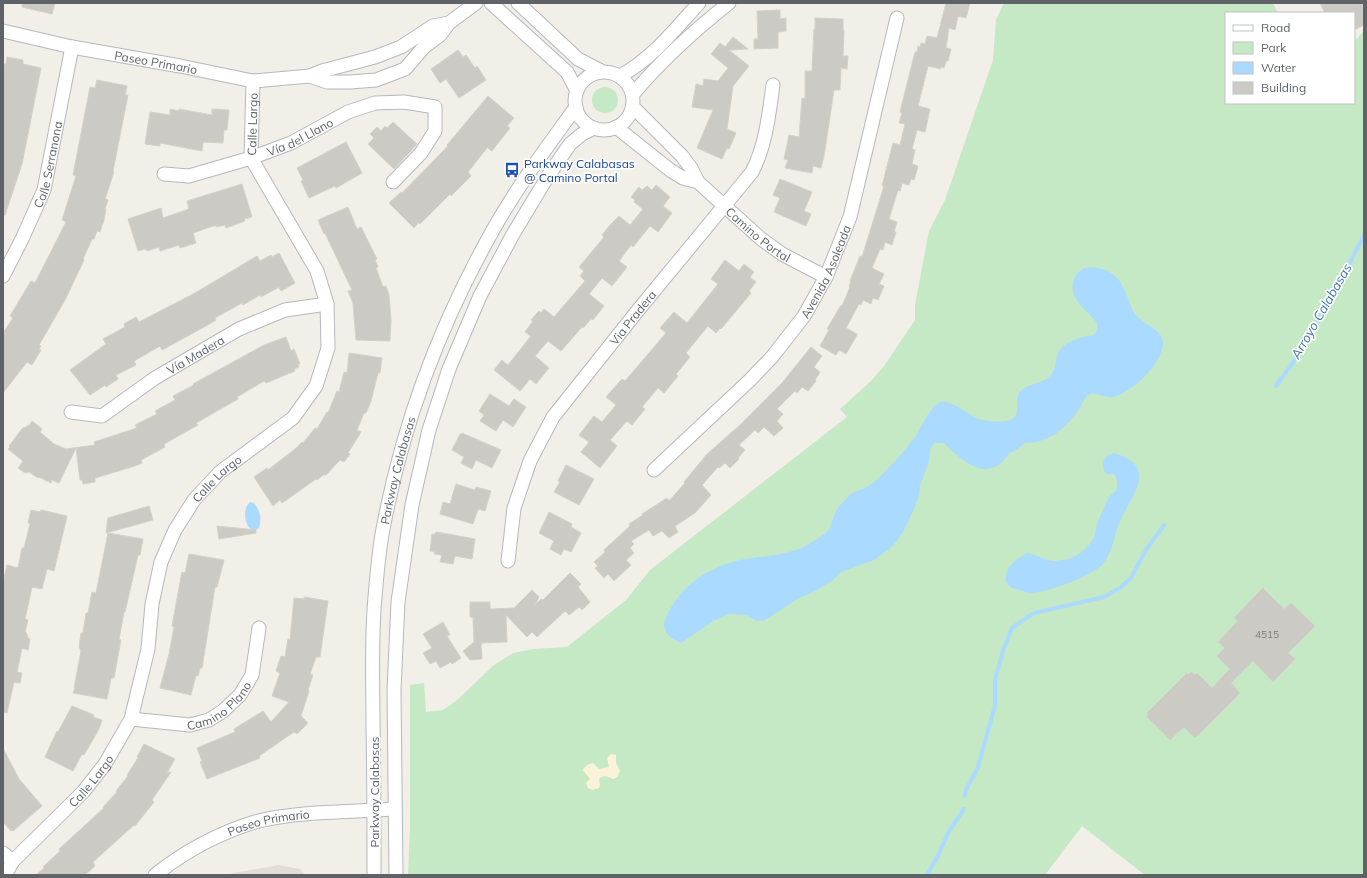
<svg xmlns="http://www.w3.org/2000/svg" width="1367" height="878" viewBox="0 0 1367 878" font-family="Mulish,sans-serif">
<rect width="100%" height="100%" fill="#f1efe8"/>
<path fill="#e1ded6" d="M278 865 300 869 305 875H224Z"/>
<path fill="#c5e8c5" d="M1004 3H1273L1278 13H1226V103H1354V42L1364 31V875H1145L1082 826 1045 875H408L410 827V685L424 683 426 712 443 710 456 701 494 665 513 653 533 649 567 647 626 600 650 570 847 417 840 409 871 381 884 366 915 320V305L929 231 945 200 993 60 996 20Z
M592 100a13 13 0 1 1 26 0a13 13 0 1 1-26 0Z"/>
<path fill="#fbf3d9" d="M611 754 616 755V763L620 771 618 776 614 779C608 777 604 774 599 779L600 785 599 788 593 790 588 788 586 783 590 779 583 770C585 766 588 764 593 763L599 769 609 767 607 758Z"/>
<path fill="#aadaff" d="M1092 267C1120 270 1123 286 1132 309 1138 324 1163 327 1163 343 1163 363 1132 392 1114 397 1106 399 1094 390 1088 395 1083 399 1081 407 1077 412 1072 419 1065 426 1058 432 1054 436 1039 442 1034 442 1031 443 1027 442 1025 443 1023 444 1020 447 1018 449 1015 451 1010 452 1008 455 1005 458 1004 461 1000 464 995 467 989 470 983 469 972 469 951 451 944 443H934L930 449 929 461 920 486 919 496 914 509 903 532 896 542 889 549 874 560 841 572 833 580 815 591 797 599 765 620 757 621 746 615 729 614 715 620 681 643C671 638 661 633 665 620 680 583 714 563 752 558 774 555 794 554 812 542 817 539 826 534 829 529 832 523 833 517 836 511 839 506 844 501 848 497 854 490 863 490 870 485 881 478 904 451 913 440 922 429 927 409 940 402 948 398 969 415 979 419 988 422 997 422 1006 421 1025 417 1013 402 1019 393 1026 383 1040 385 1049 377 1058 369 1054 356 1061 349 1066 342 1077 339 1085 336 1088 336 1092 336 1094 334 1098 331 1098 327 1097 323 1091 315 1082 308 1076 299 1070 290 1072 274 1083 269 1085 267 1089 267 1092 267Z
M1114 453C1160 467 1131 495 1119 523 1114 536 1112 554 1102 565 1091 576 1048 592 1032 593 1029 593 1026 592 1023 591 1015 589 1010 589 1006 581 1004 567 1017 559 1027 553 1036 554 1046 561 1054 561 1071 561 1086 553 1094 537 1096 531 1096 525 1099 519 1100 515 1103 512 1104 508 1106 502 1110 494 1116 491 1118 485 1118 479 1114 474H1106C1100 465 1103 455 1114 453Z
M250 502 254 503C260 510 262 518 259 528L254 531C244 527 242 509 250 502Z"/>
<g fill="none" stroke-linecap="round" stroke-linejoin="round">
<path stroke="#aadaff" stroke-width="4" d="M1276 386 1292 364 1333 296 1364 235
M965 796 966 790 978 767 995 706V679L1004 648 1012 628 1034 613 1104 597 1120 588 1131 578 1146 550 1164 525
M927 875 938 856 949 831 964 809"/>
</g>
<path fill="#cccac5" stroke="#d6d1c6" d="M22 3H55L52 14 22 7Z
M946 3H970L966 18 958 16 955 30 949 28 946 48 951 49 948 61H946L944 68 941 67V69L928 66 918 106 930 109 925 132 917 130 912 149 915 150 912 164 918 166 914 180 911 179 909 185 902 183 900 191 898 190 889 219 897 222 894 232H896L892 245 885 242 883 250 880 249 872 268 884 274 879 284 884 286 878 300 873 298 871 304 863 300 861 305 859 304 846 328 857 334V335L846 354 839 350 836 355 820 346 829 330 827 329 841 305 842 306 850 287H849L851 281H850L860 256 862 257 884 186H882L893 143 900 145 905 124 899 123 902 113 900 112 915 52H917L918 46 920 47 921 43 925 44 927 36 937 38Z
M1320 3H1364V25L1354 30V13H1325Z
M780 10V19L786 18V31L778 32V48L754 49V39H758L757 11Z
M815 18 843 19V30H844L843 56H848L847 69 841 68 840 90H834L824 156 821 168 813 166 812 173 785 168 788 160 784 159 789 135 799 137 802 98 805 99V71H812L814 29H815Z
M733 37 748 49 729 50 749 66 733 86 727 129 736 133 729 149 727 148 722 159 697 148 713 110 692 107 696 84 703 86 704 79 718 81 728 68 711 54 720 43 725 47Z
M458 50 463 57 466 55 475 68 477 66 486 80 459 98 446 79 440 83 431 69Z
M7 57 23 60V64L41 68 22 164 5 215H3V64H6Z
M97 80 127 86 125 95H128L113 171 114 172 105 199 108 200 105 209H106L104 220 100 232 97 231 94 239H92L83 259 84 260 65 300 39 345 41 346 39 349 41 350 32 365 27 362 3 393V333L13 318 10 316 31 281 35 283 66 222 62 220 76 176 73 175 90 87 95 88Z
M488 96 514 118 507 126 510 128 492 151 488 148H487L468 172 471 176 451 196 450 194 420 224 419 222 414 228 389 203 401 192 402 193 448 146 447 145Z
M170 109 179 111V109L212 115V109L229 110 227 130H224L223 143 203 142 202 151 160 143V146L145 144 150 112 170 115Z
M393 122 417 144 394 169 368 144 374 138 370 134 377 127 381 131 385 126 387 128Z
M346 142 362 173 336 188 335 186 309 198 301 181 303 180 297 168Z
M780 179 812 192 804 211 811 214 806 226 774 212 780 198 773 195Z
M242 184 252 217 244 219 245 221 226 228 225 225 216 227V225L193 233 196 243 180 248 179 245 160 251 159 247 147 251 146 249 138 251 128 219 161 208 163 218 189 209 187 201Z
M656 185 670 197 663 206 672 213 658 232 650 226 633 247 631 245 619 261 627 267 612 286 602 278 589 294 604 306 593 320 591 319 583 328 582 327 561 351 548 341 535 356 549 368 536 384 530 379 520 391 494 370 502 360 508 365 531 336 525 332 533 321 531 320 539 311 541 313 544 309 554 317 585 281 580 276 584 271 579 267 604 237 602 235 610 225 619 216 630 225 643 209 634 202 635 200 631 197 639 187 642 190 647 186 652 190Z
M348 207 357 229 361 227 377 259 375 260 378 267 376 268 383 287 386 286 389 295 391 320 390 341 356 340 353 303 348 291 352 290 325 233 324 234 318 220Z
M279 253 295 283 281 291 279 287 261 297 260 295 243 305 242 303 215 318 216 320 206 326 162 350 160 346 134 361 136 365 116 375 118 379 106 387 105 385 90 395 70 370 106 344 103 339 125 327 124 324 136 317 139 322 195 293 257 256 260 261 271 255 272 257Z
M725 260 739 271 744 264 754 272 750 277 756 282 749 291 751 293 721 329 720 328 716 333 708 326 686 353 690 357 676 374 678 376 664 393 658 388 642 407 645 409 632 425 627 421 610 440 617 446 600 468 581 452 589 442 579 435 594 416 602 422 616 405 606 397 622 379 625 381 666 333 660 328 674 312 687 323 718 284 711 279Z
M286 337 291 351 294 349 300 364H298L299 367 294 369 295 371 266 383 264 381 237 397 238 399 196 423 198 425 164 444 165 447 141 460 142 463 135 466 95 478V482L83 484 82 480H80L76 448 59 483 52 480 51 483 39 477 38 478 29 472 25 473 18 468 23 461 8 449 10 447 9 446 21 430 24 427 25 428 28 425 29 426 32 421 42 429 40 432 54 444 66 449 95 445 94 442 137 428 135 425 157 414 155 411 175 400 173 396 194 385 193 384 264 345Z
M811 347 822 356 814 367 820 372 815 380 816 381 808 391 802 387 797 393 795 391 777 409 783 414 777 421 783 428 774 436 764 427 758 433 755 430 739 445 745 450 738 458 739 459 730 468 725 463 719 468 718 467 702 485 711 495 695 513 675 526 678 532 669 538 662 531 653 536 649 530 631 541 634 544 630 548 634 553 626 560 631 565 614 581 608 574 604 578 595 568 598 566 594 562 605 552 604 550 630 526 629 524 643 515 642 514 667 498 669 501 685 483 684 482 707 454 740 425 782 383Z
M349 353 382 358 380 373H378L371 401 366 413H364L357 430 361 432 348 453 350 454 344 462 340 460 326 475H323L317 480 316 479 282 503 280 500 273 506 254 477 267 468 268 470 295 449 302 442 303 443 315 428 317 429 327 412 328 413 337 391 339 392 344 372 347 373Z
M490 394 509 406 514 399 526 407 513 427 503 420 496 431 480 421 484 415 479 411Z
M462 433 501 450 492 468 476 460 472 469 461 463 464 457 452 450 460 434H462Z
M566 465 594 479 579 505 554 492 560 482 558 481Z
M456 484 475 490 476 487 491 491 485 511 478 509 473 524 440 514 443 502 450 504Z
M149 506 153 520 106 533 108 518Z
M31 510 40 512 41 510 67 516 54 571 47 569 42 589 32 587 25 619 28 620 25 632 27 634 28 638 30 639 28 650 22 648 17 672 22 673 20 683 14 682 7 713 3 712V582L7 565 18 568 22 548H24L30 524 28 523Z
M549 512 572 524 571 527 581 533 571 552 564 549 561 555 550 549 554 541 539 533Z
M217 526 256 530V533L219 539Z
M437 532 475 539 472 559 455 556 453 564 440 562 442 555 434 554 435 552 430 551 432 534 434 535 435 533Z
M108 533 143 539 140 555H138L125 612H124L119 639 121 640 114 678H111L107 699 73 693 75 688H74L81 651 79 647 81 633H83L86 613H88L92 592 96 593Z
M189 554 224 560 217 587H215L202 668H200L198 676 196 675 191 695 160 688 169 654 174 627 172 626 178 593 182 572 185 573Z
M570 573 581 584 578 587 590 602 582 610 579 607 569 615 565 611 537 637 532 632 527 637 506 615 507 642 481 643 482 659 470 660 463 651 474 642 473 617H470V602H490V609L514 608 532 590 539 597 535 605 541 599 543 600Z
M1263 588 1284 609 1291 603 1315 626 1288 653 1295 659 1273 682 1253 661 1231 683 1240 693 1195 738 1184 727 1170 740 1147 717 1148 715 1147 713 1187 673 1188 675 1191 672 1195 675 1197 673 1212 688 1230 669 1217 656 1225 648 1218 642 1238 621 1234 618Z
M304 597 328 601 320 657H316L310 674 313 675 308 690 309 691 301 716 308 723 297 734 294 732 259 756 260 758 207 779 200 762 202 761 197 748 235 732 234 729 263 711 271 722 289 702 272 696 280 673 276 671 281 656 285 657 288 639 290 640 294 598 304 599Z
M443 622 450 635 447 636 461 658 452 664 451 662 440 668 436 661 430 664 423 653 432 648 423 634Z
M72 706 94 715 93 717 102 720 99 729 84 755 82 754 73 771 45 757 57 731 58 732Z
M144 744 175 759 167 773 171 772 152 800 154 802 135 826 134 825 93 862 95 866 85 875H36L44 868 43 867 60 851 59 849 104 808 103 807 117 792 116 791 128 776 127 775 138 758 137 757Z
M3 748 19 779 42 806 13 831 12 830 11 831 3 822Z"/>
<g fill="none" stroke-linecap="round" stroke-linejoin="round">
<g stroke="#b5b8bc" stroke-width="15">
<g id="minor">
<path d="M491 3 567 72 577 91"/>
<path d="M518 3 578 59 601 71"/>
<path id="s1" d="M3 31 72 47 180 66 253 81 310 76 322 71 375 57 401 47 433 26 449 23"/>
<circle cx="604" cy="101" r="29"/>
<path d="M310 76 327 82H350L376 80 405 69 424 47 440 35 449 23 476 3"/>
<path d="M620 76C652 59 675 29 699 3"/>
<path d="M633 94C660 62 695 30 729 3"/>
<path id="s2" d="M633 107 682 156 691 168 698 182 760 238 782 254 826 277"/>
<path d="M616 127 670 170 683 178 698 182"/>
<path id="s3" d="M164 174 189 176 251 158 291 143 348 112 375 103 404 102 435 107V131L421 153 393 182"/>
<path id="s4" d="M3 276 22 239 44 190 72 47"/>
<path id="s5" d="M71 412 102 416 155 378 239 329 285 310 327 304"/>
<path id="s6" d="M654 470 750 380 772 357 804 316 826 277 850 217 897 18"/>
<path id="s7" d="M508 561 514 508 530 461 553 417 639 309 752 172C766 145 769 114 773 85"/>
<path id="s8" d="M131 719 190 725 209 720 223 711 240 695 252 675 259 628"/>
<path d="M3 853 13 861"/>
<path id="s9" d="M5 875 13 861 83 792 105 764 131 719 148 649 152 604 161 562 175 530 194 500 220 472 293 418 316 386 328 348 327 304 317 271 251 158 253 81"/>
<path id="s10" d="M155 875C184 852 219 833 255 822 281 815 309 813 337 812 356 811 375 810 395 809"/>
<path id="s11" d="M374 875C374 824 374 774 373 724 373 681 371 639 375 597 377 573 379 547 384 524 404 419 441 322 493 230 517 187 547 147 576 107"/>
<path d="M396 875 394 690 398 602 412 505 429 430 449 369 480 296 512 236 548 176 570 144 582 134 594 128"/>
</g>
</g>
<use href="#minor" stroke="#fff" stroke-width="13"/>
</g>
<defs>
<g id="bus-bare" transform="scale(1.2)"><path d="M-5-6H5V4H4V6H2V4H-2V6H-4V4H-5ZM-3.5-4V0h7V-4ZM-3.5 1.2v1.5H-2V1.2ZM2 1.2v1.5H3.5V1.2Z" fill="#1a4fb4" stroke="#fff" stroke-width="2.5" paint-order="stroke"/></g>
</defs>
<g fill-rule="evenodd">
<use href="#bus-bare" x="512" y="170"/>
</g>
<g text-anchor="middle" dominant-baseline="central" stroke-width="3.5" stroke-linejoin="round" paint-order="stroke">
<g font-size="10" fill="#7a7d7f">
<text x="1267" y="634">4515</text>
</g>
<g font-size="12" fill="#5f6368" stroke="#fff">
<text stroke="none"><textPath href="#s1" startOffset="156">Paseo Primario</textPath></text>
<text stroke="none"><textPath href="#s9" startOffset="884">Calle Largo</textPath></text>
<text stroke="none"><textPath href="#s3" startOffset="143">Vía del Llano</textPath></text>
<text stroke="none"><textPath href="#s4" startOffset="121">Calle Serranona</textPath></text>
<text stroke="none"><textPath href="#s2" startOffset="180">Camino Portal</textPath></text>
<text stroke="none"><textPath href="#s6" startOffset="265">Avenida Asoleada</textPath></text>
<text stroke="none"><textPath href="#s7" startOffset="280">Via Pradera</textPath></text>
<text stroke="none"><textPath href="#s5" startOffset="143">Vía Madera</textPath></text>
<text stroke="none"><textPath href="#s11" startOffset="407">Parkway Calabasas</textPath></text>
<text stroke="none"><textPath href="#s9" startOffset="464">Calle Largo</textPath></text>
<text stroke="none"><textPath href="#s8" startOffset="95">Camino Plano</textPath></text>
<text stroke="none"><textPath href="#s9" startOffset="128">Calle Largo</textPath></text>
<text transform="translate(374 792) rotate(-90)">Parkway Calabasas</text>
<text stroke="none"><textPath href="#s10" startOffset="127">Paseo Primario</textPath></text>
</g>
<g font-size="12" fill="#164399" stroke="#fff" text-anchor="start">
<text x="524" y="163">Parkway Calabasas<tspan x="524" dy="14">@ Camino Portal</tspan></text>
</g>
<g font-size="13" font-style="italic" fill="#4174aa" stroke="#fff">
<text transform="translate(1321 311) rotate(-60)">Arroyo Calabasas</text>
</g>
</g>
<rect width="1367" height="878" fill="none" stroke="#5f6368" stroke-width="8"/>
<rect x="1225" y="12" width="130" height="92" fill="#ffffff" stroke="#bfc1c3"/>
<rect x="1233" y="25" width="20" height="6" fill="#ffffff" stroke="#bfc1c3"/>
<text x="1261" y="32" font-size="12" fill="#5f6368">Road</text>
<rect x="1233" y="42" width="20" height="12" fill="#c5e8c5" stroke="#bfc1c3"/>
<text x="1261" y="52" font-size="12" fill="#5f6368">Park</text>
<rect x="1233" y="62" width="20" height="12" fill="#aadaff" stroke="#bfc1c3"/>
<text x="1261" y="72" font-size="12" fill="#5f6368">Water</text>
<rect x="1233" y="82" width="20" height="12" fill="#cccac5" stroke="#bfc1c3"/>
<text x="1261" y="92" font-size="12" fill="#5f6368">Building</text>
</svg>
